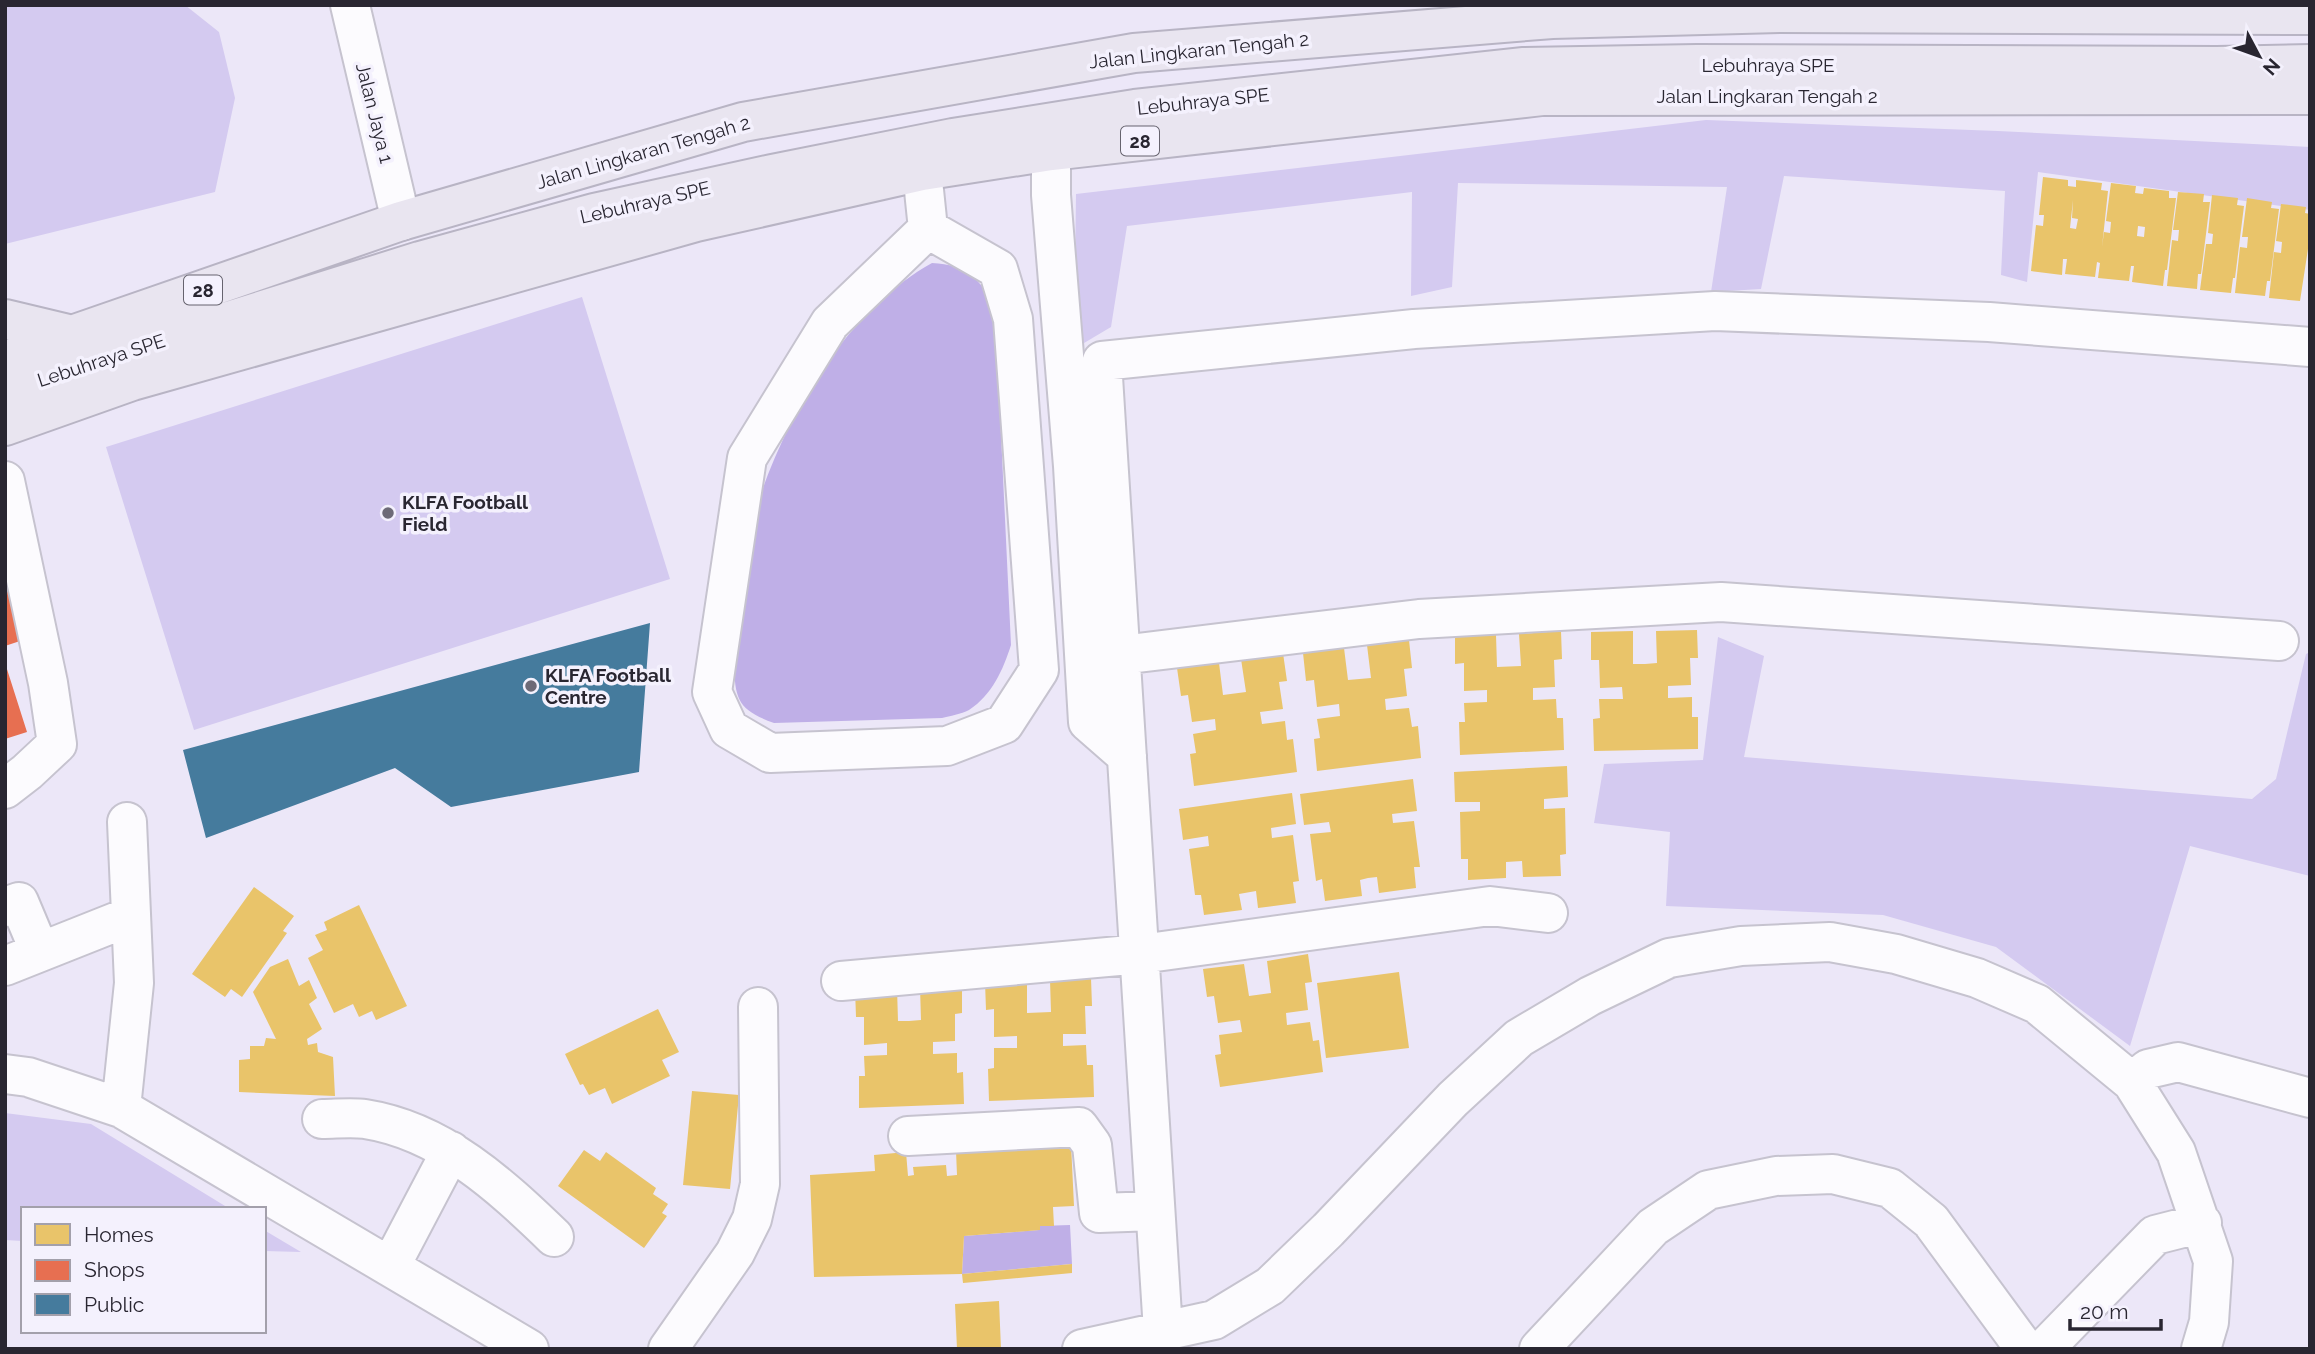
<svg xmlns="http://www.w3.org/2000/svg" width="2315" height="1354" viewBox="0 0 2315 1354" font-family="Raleway,sans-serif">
<rect width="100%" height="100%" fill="#ece7f8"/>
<path fill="#d4caf0" d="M5 5H185L219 32 235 98 215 192 5 244Z
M1706 120 1998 131 2310 147V210L2038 172 2027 282 2001 275 2005 191 1784 176 1761 289 1711 292 1727 187 1458 183 1452 287 1411 296 1412 192 1127 226 1111 327 1074 349 1076 194Z
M582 297 670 579 194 730 106 447Z
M1718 637 1764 656 1744 757 2252 799 2276 779 2306 654 2310 652V876L2190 846 2130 1046 1996 947 1883 915 1666 906 1670 832 1594 823 1604 764 1703 760Z
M5 1113 91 1124 230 1209H23V1241L5 1240Z
M264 1230 301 1252 264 1251Z"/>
<path fill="#bfafe7" d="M932 263C967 265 979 277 995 308L1011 645C1003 670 992 695 969 710 961 714 950 716 942 718L774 723C739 710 735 701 734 664 737 634 741 604 745 574 747 558 747 541 751 526 778 429 842 313 932 263Z
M1070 1225 1072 1264 962 1274 964 1236 1039 1230 1040 1226Z"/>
<path fill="#e9c46a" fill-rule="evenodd" d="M2043 177 2068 180V186L2076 187V180L2102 183 2101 190 2108 191 2102 247 2104 232 2110 233 2111 222 2106 221 2111 183 2136 186 2135 193 2143 194 2144 188 2169 191V198H2176L2167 270H2165L2163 286 2132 282 2134 266H2131L2129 281 2098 278 2100 263 2097 262 2095 277 2065 274 2067 259H2063L2062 275 2031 271 2036 225 2043 226 2044 215H2039ZM2073 200 2072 218 2078 219 2076 229 2070 228ZM2138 226 2145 227 2144 237 2137 236Z
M2178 192 2204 194 2203 202H2210L2201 274H2198L2197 289 2167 286 2172 240 2178 241 2179 230H2173Z
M2212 195 2238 198 2237 205 2244 206 2235 278H2233L2231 293 2200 290 2206 244H2212L2213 234 2208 233Z
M2247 198 2272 202 2271 208 2279 209 2270 281H2267L2265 296 2235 293 2240 247 2247 248 2248 237H2242Z
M2281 204 2306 207 2305 213 2310 214V236L2300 301 2269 298 2274 252 2281 253 2282 242 2276 241Z
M1697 630 1698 658H1690L1691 685 1668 686V698L1692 697V717H1698V749L1594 751 1593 719 1600 718 1599 699H1623L1622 687 1600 688 1599 660H1591V632L1633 631V664H1645L1657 663 1656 631Z
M1561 631 1562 659 1554 660 1555 687 1533 688V700L1556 699 1557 718H1563L1564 750 1460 755 1459 722H1465L1464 703 1487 702V690L1464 691V663L1455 664V636L1496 635 1497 667 1521 666 1519 634Z
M1409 640 1412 668 1404 669 1407 696 1385 699 1386 710 1409 708 1412 727 1418 726 1421 758 1317 771 1314 739 1320 738 1317 719 1340 716 1339 704 1317 707 1314 680 1306 681 1303 653 1344 648 1348 680 1371 678 1367 645Z
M1283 653 1287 681 1279 682 1283 709 1260 712 1262 724 1285 721 1287 740 1293 739 1297 772 1194 786 1190 754 1196 753 1193 734 1216 730 1215 719 1192 722 1188 695 1181 696 1177 668 1219 663 1223 695 1246 692 1241 659Z
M1567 766 1568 797 1544 799V809L1565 808 1566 854 1560 855 1561 876 1523 877 1522 861 1506 862V878L1468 880V859H1461L1460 812 1480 811V802H1455L1454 772Z
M1413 779 1417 811 1392 814 1393 823 1414 821 1420 867H1414L1416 888 1379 893 1377 877 1368 878 1360 880 1362 896 1325 901 1322 879 1316 881 1310 834 1331 832 1329 822 1304 825 1300 794Z
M1292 793 1296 824 1271 828 1272 838 1293 835 1299 881 1293 882 1296 903 1258 908 1256 891 1239 894 1242 910 1204 915 1201 895H1195L1189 849 1209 846 1208 836 1183 840 1179 809Z
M254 887 294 916 283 931 287 933 242 997 231 989 225 997 192 974Z
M359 905 407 1006 376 1020 372 1011 359 1017 353 1004 334 1013 308 958 323 950 315 935 327 930 324 922Z
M1308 954 1312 982 1305 983 1308 1010 1286 1013 1287 1025 1310 1022 1313 1041 1319 1040 1323 1072 1220 1087 1215 1055 1221 1054 1219 1035 1242 1032 1240 1020 1218 1023 1214 996 1207 997 1203 969 1244 964 1249 996 1271 993 1267 961Z
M288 959 299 986 309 980 317 998 309 1004 322 1029 307 1039 308 1045 317 1043 318 1052 333 1057 335 1096 239 1092V1060L250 1059V1046H264L266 1038 276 1039 253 992 270 967Z
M1399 972 1409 1048 1326 1058 1317 983Z
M1091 978 1092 1006H1085L1086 1034H1063V1046L1086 1045 1087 1065H1093L1094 1097 989 1101 988 1069 994 1068V1048H1017V1036L994 1037V1009L986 1010 985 982 1027 980V1013L1051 1012 1050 980Z
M962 986V1013L955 1014V1041L933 1042V1054L957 1053V1073L963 1072 964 1104 859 1108V1076H865L864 1056 887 1055V1043L864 1045V1017H856L855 989 897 988 898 1021H909L921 1020 920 987Z
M658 1009 679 1052 662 1060 670 1076 612 1104 605 1088 589 1095 583 1084 580 1085 565 1054Z
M692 1091 739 1095 730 1189 683 1185Z
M1071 1144 1074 1206 1053 1207 1054 1226H1040V1230L964 1236 962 1274 814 1277 810 1175 875 1171 874 1155 906 1152 908 1176 914 1175 913 1167 946 1165 947 1176 957 1175 956 1151Z
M584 1150 600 1161 606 1152 656 1188 653 1194 668 1204 662 1213 667 1216 644 1248 558 1186Z
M1072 1264V1273L963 1283 962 1274Z
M999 1301 1001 1349H957L955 1304Z"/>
<path fill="#e76f51" d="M5 577 26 639 5 646Z
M6 666 27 732 5 739V667Z"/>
<path fill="#457b9d" d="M650 623 639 772 451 807 395 768 206 838 183 750Z"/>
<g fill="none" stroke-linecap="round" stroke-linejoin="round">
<g stroke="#c6c3cf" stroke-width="42">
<path id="minor" d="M350 5 401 221
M1051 151V195L1073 466 1088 722 1127 756
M922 171 928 229 830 323 747 458 712 692 729 729 770 753 947 746 1004 724 1039 670 1013 319 998 269 928 229
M5 481 48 683 57 744 27 772 5 789
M1121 655 1419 619 1721 602 2279 641
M5 907 19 902 40 952
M5 966 131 916
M841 981 1141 954 1490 906 1548 913
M5 1074 28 1077 121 1108 529 1349
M2132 1082 2148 1069 2178 1062 2310 1098
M121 1108 134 983 127 822
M322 1119C336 1119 351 1117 365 1119 442 1131 500 1185 554 1237
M908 1136 1079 1127 1092 1145 1099 1213 1155 1211
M390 1267 451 1151
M1163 1331 1102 361 1414 329 1715 311 1989 322 2310 347
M668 1349 735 1253 752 1219 760 1184 758 1007
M1082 1349 1214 1320 1270 1286 1328 1230 1453 1099 1519 1038 1590 996 1669 958 1741 946 1830 942 1896 954 1977 978 2037 1004 2132 1082 2176 1152 2213 1261 2209 1322 2201 1349
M1539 1349 1653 1227 1708 1190 1776 1176 1833 1174 1890 1188 1931 1221 2025 1349
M2044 1349 2155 1235 2202 1223"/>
</g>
<g stroke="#b8b4c4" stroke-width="42">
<path id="highway" d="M5 319 72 335
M5 361 72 335 401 221 743 122 1134 53 1552 19 1781 13 2310 15
M5 391 420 261 594 213 772 174 953 138 1135 109 1524 67 1697 64 2217 66 2310 64
M5 426 132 381 696 222 922 171 1051 151 1542 96 2310 95"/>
</g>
<use href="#minor" stroke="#fcfbfe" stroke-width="38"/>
<use href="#highway" stroke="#e9e5f0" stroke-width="38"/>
</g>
<g fill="#6d6a77" stroke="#f4f1fd" stroke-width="2.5">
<circle cx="388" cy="513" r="7"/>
<circle cx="531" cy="686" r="7"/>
</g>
<g text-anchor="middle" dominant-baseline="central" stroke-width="7" stroke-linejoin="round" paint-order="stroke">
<g fill="#f4f1fd" stroke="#66636e" stroke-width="2">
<rect x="1121" y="126.5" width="38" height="29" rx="5"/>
<rect x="184" y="275.5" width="38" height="29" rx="5"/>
</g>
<g font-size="18" font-weight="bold" fill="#292631">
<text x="1140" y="141">28</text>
<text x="203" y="290">28</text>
</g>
<g font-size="19" fill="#292631" stroke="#f4f1fd">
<text transform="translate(1199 50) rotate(-6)">Jalan Lingkaran Tengah 2</text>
<text x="1768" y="65">Lebuhraya SPE</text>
<text x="1767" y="96">Jalan Lingkaran Tengah 2</text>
<text transform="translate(1203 101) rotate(-6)">Lebuhraya SPE</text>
<text transform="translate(375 113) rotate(76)">Jalan Jaya 1</text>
<text transform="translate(643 152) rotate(-16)">Jalan Lingkaran Tengah 2</text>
<text transform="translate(645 202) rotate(-13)">Lebuhraya SPE</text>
<text transform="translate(101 360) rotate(-18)">Lebuhraya SPE</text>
</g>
<g font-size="19" font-weight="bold" fill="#292631" stroke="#f4f1fd" text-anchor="start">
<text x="402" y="502">KLFA Football<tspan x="402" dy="22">Field</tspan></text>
<text x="545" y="675">KLFA Football<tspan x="545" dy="22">Centre</tspan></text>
</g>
</g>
<rect width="2315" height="1354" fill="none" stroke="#292631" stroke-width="14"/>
<rect x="21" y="1207" width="245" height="126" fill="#f4f1fd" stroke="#a3a0ab" stroke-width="2"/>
<rect x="35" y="1224" width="35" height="21" fill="#e9c46a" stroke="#a3a0ab" stroke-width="2"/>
<text x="84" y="1242" font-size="21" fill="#292631">Homes</text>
<rect x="35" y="1260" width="35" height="21" fill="#e76f51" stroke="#a3a0ab" stroke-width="2"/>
<text x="84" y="1277" font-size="21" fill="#292631">Shops</text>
<rect x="35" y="1294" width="35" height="21" fill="#457b9d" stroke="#a3a0ab" stroke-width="2"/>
<text x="84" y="1312" font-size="21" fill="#292631">Public</text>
<g transform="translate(2259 56) rotate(131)" stroke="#f4f1fd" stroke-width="5" paint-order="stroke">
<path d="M0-5L12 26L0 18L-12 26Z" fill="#292631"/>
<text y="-10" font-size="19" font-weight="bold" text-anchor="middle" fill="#292631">N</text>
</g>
<path d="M2070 1319v10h91v-10" fill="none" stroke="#292631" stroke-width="3.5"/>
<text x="2080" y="1319" font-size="21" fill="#292631" stroke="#f4f1fd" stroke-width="5" paint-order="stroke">20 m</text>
</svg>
